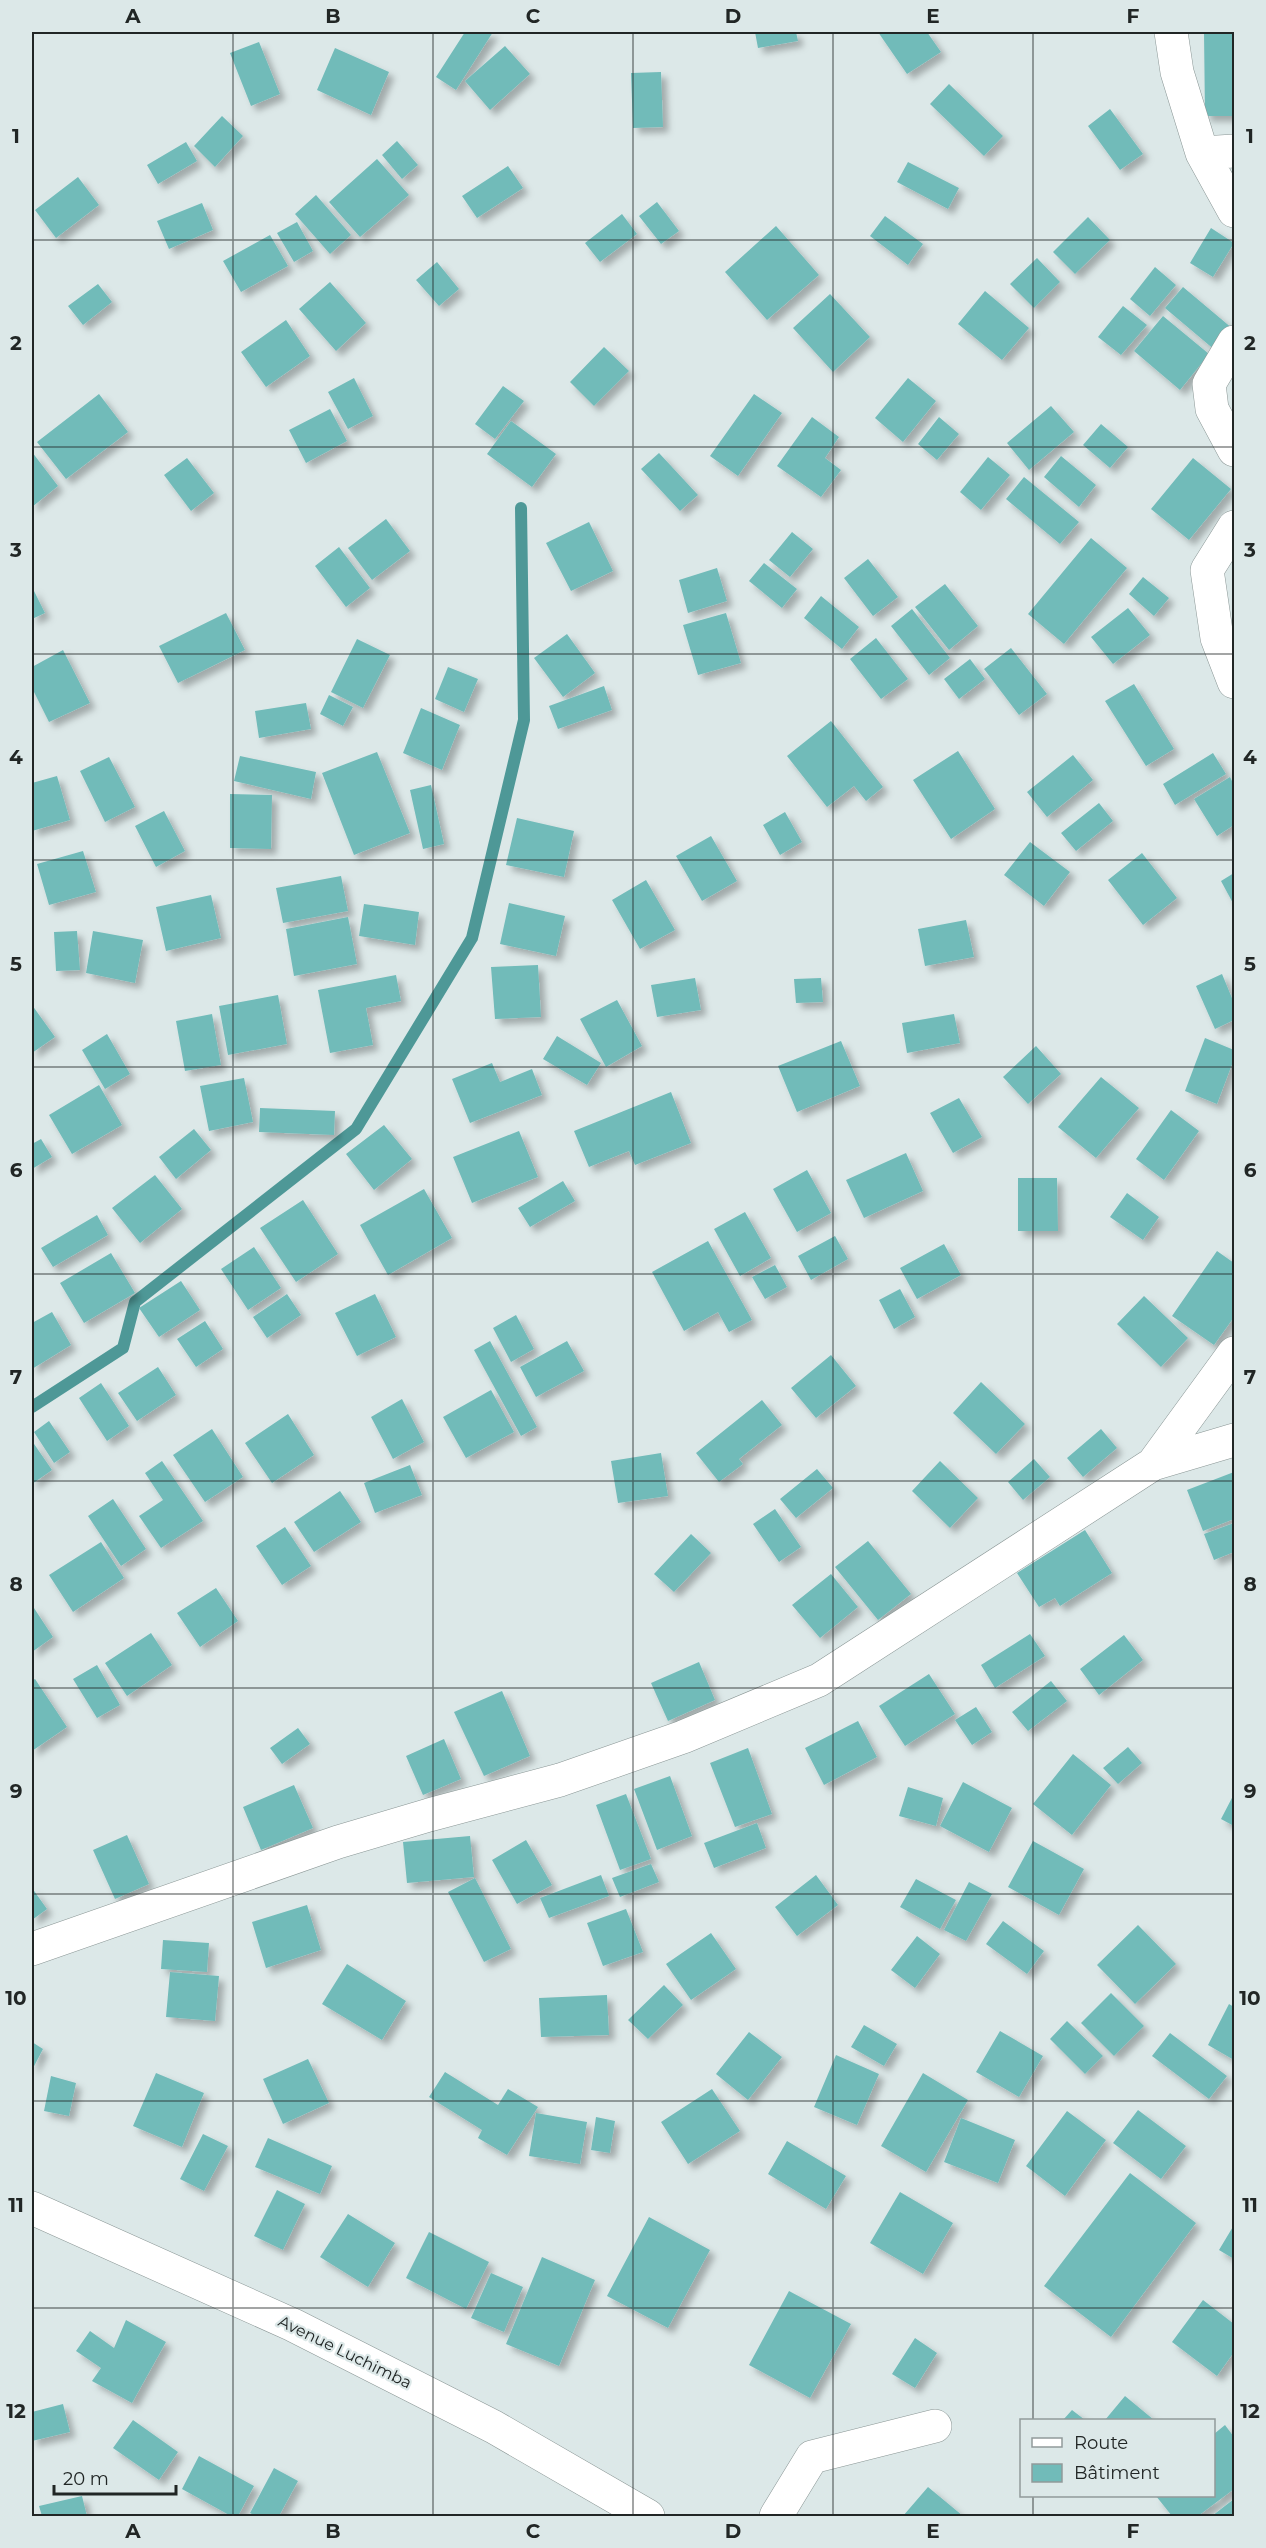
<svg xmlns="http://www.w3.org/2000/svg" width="1266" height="2548" viewBox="0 0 1266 2548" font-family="Montserrat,sans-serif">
<defs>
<filter id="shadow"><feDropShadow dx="5.5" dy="5.5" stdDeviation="3" flood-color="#0004"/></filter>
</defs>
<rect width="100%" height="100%" fill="#dce8e8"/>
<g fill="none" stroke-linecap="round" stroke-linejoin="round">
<path stroke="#4e9897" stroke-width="12" d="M32 1407 123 1348 135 1302 356 1129 472 938 524 720 521 508"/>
</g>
<path fill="#71bbb9" filter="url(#shadow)" d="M465 32H493L456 90 436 77Z
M755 32H796L798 41 758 48Z
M878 32H927L941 52 907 74Z
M1204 32H1234V116H1205Z
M259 42 280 94 251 106 230 53Z
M505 46 530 74 490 110 465 81Z
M335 48 389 72 371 115 317 90Z
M661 72 663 127 633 128 631 73Z
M949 84 1003 136 984 156 930 104Z
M1110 109 1143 154 1120 170 1088 126Z
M222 116 243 136 215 167 194 146Z
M397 141 418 165 402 179 382 155Z
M186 142 197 161 158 184 147 165Z
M377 159 409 195 360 237 329 202Z
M908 162 959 188 948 209 897 182Z
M508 166 523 188 477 218 462 196Z
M78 177 99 205 56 238 35 210Z
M316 195 351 235 330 254 295 214Z
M657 202 679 231 661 244 639 216Z
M202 203 213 230 169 249 157 221Z
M622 214 637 234 600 262 585 243Z
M885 216 923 244 908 265 870 236Z
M1088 217 1110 240 1075 274 1053 252Z
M297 222 313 251 294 262 277 233Z
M776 226 819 275 767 320 725 272Z
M1211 228 1234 243 1213 277 1190 263Z
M270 235 288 266 241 292 223 261Z
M1037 258 1060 282 1034 308 1010 284Z
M437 262 459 289 439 306 416 280Z
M1155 267 1176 285 1150 316 1130 299Z
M330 282 366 323 336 351 299 309Z
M98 284 112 302 83 325 68 306Z
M1183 287 1233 329 1216 351 1165 308Z
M985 291 1029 328 1002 360 958 324Z
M830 294 870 337 833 372 793 328Z
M1123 306 1147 325 1121 355 1098 337Z
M1163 316 1209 354 1180 390 1134 351Z
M286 320 310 356 266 387 241 352Z
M604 347 629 371 594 406 570 382Z
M354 378 373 416 348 429 328 392Z
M908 378 936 401 903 442 875 418Z
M503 386 524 401 495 439 475 424Z
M99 394 128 432 66 479 37 442Z
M754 394 782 413 738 476 710 456Z
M1051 406 1074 432 1029 470 1007 443Z
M330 409 347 441 306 463 289 430Z
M812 417 839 437 825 458 841 470 821 497 777 466Z
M939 417 959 434 937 460 918 444Z
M511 421 556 454 532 487 487 454Z
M1101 424 1128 447 1110 468 1083 445Z
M32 452 58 486 32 507Z
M659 453 698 495 680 511 641 469Z
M1061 456 1096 485 1079 507 1044 477Z
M988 457 1010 475 981 510 960 492Z
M187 458 214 493 191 511 164 475Z
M1193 458 1231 489 1189 540 1151 509Z
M1024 477 1079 522 1060 544 1006 499Z
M386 519 410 551 372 580 348 548Z
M589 522 613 571 571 591 546 543Z
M792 532 813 549 790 577 769 560Z
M1091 538 1127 568 1064 644 1028 614Z
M339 547 370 588 346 607 315 566Z
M868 559 898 597 873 616 844 578Z
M764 563 797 589 782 608 749 581Z
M717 568 727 601 688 613 679 580Z
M1143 577 1169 598 1154 616 1129 594Z
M945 584 978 626 949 650 915 607Z
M32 587 45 613 32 619Z
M821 596 859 627 842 649 804 618Z
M1128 608 1150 635 1113 664 1091 637Z
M912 609 950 658 929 675 891 626Z
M226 613 245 650 178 683 159 646Z
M726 613 741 663 698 675 683 625Z
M567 634 595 673 563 697 534 658Z
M876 638 908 679 881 699 850 659Z
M357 639 390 655 363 708 331 692Z
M1011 648 1047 694 1019 715 984 669Z
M63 650 90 703 49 722 32 688V667Z
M970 659 985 679 959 699 944 679Z
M448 667 478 679 464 712 435 699Z
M1134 684 1174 749 1146 766 1105 701Z
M604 686 612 710 558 729 549 706Z
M329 695 353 707 343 726 320 714Z
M306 703 311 729 259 738 255 711Z
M421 708 460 725 442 770 403 753Z
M831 721 883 787 866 801 854 786 827 807 787 756Z
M958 751 995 809 951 839 913 780Z
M377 752 410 833 354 855 322 773Z
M1213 753 1226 774 1175 805 1163 784Z
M1073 755 1093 780 1047 817 1027 792Z
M240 756 316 772 311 799 234 781Z
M109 757 135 807 105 822 80 771Z
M57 776 70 820 32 831V783Z
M1230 777 1234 785V825L1217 836 1194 799Z
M431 785 444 844 423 849 410 790Z
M230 794 272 795 271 849 230 848Z
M1099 803 1113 821 1076 851 1061 833Z
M164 811 185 851 156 867 135 826Z
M785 812 802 842 780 855 763 825Z
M517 818 574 831 564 877 506 865Z
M711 836 737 881 702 901 676 856Z
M1030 842 1070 872 1044 906 1004 875Z
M83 851 96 892 49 905 37 864Z
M1142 853 1177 898 1143 925 1108 880Z
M1234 873V905L1221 881Z
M341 876 348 911 283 923 276 888Z
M646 880 675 930 640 949 612 900Z
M211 895 221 938 166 951 156 907Z
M509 903 565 916 556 956 500 944Z
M364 904 419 912 415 945 359 936Z
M348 917 357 964 294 976 286 929Z
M966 920 974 957 925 966 918 929Z
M77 931 80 970 56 971 54 932Z
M93 931 143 940 135 983 86 973Z
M538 965 541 1017 495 1019 491 967Z
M1222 974 1234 1003V1020L1215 1029 1196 986Z
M396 975 401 1001 366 1008 373 1045 330 1053 318 990Z
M695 978 701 1010 657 1017 651 985Z
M821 978 823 1002 796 1003 794 979Z
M278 995 287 1044 228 1055 219 1006Z
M617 1000 642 1046 606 1067 580 1019Z
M32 1005 55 1037 32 1053Z
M212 1014 221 1065 185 1071 176 1021Z
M954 1014 960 1043 907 1053 902 1023Z
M107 1034 130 1074 105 1089 82 1050Z
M557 1036 601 1063 587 1085 543 1059Z
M1205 1038 1234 1050V1059L1217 1104 1185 1091Z
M841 1041 860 1086 797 1112 778 1066Z
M1036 1046 1061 1074 1028 1104 1003 1077Z
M492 1063 500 1082 532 1069 542 1095 470 1123 452 1079Z
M1101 1077 1139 1108 1096 1158 1058 1127Z
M244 1078 253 1122 209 1131 200 1086Z
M99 1085 122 1125 72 1154 49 1115Z
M671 1092 691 1143 635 1165 629 1151 589 1167 574 1131Z
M959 1098 982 1137 953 1153 930 1113Z
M260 1108 335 1111 334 1135 259 1132Z
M1171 1110 1199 1131 1164 1180 1136 1159Z
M384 1125 412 1159 374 1190 346 1154Z
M194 1129 211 1150 176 1179 159 1157Z
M519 1131 538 1177 472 1203 453 1157Z
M41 1139 52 1157 32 1169V1144Z
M906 1153 923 1191 864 1218 846 1180Z
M807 1170 831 1213 797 1232 773 1189Z
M155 1175 182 1209 140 1243 112 1208Z
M1018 1178H1057L1058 1231H1018Z
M563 1181 575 1201 530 1227 518 1208Z
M424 1189 452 1238 388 1275 360 1225Z
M1127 1193 1159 1217 1143 1240 1110 1217Z
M303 1200 338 1254 296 1282 260 1228Z
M745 1212 771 1258 740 1276 714 1229Z
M97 1215 108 1235 53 1267 41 1248Z
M835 1236 848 1259 811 1280 798 1256Z
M708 1241 752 1320 729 1332 718 1312 684 1331 652 1272Z
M944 1244 961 1275 917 1299 900 1268Z
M254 1247 281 1288 248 1310 221 1269Z
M1217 1251 1234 1263V1317L1214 1345 1172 1316Z
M111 1253 135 1293 84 1323 60 1283Z
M775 1265 787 1287 765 1299 752 1277Z
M181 1281 200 1310 159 1337 139 1308Z
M900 1289 915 1317 894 1329 879 1300Z
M287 1294 301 1315 267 1338 253 1317Z
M375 1294 396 1337 357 1356 335 1313Z
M1144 1296 1188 1338 1161 1367 1117 1324Z
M52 1312 71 1345 32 1369V1323Z
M516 1315 534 1349 511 1362 493 1328Z
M205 1321 223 1349 196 1367 177 1339Z
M490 1341 537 1427 521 1436 474 1350Z
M567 1341 584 1371 536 1397 520 1367Z
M831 1355 856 1386 816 1418 791 1388Z
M158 1367 176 1395 137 1421 118 1393Z
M981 1382 1025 1424 996 1454 953 1413Z
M101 1383 129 1426 107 1441 79 1398Z
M491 1390 514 1432 466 1458 443 1417Z
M402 1399 424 1442 393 1459 371 1417Z
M762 1400 782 1425 739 1459 743 1464 719 1482 696 1453Z
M288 1414 314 1455 272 1483 245 1443Z
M49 1421 70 1452 54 1463 34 1432Z
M212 1429 243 1477 205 1502 173 1455Z
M1101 1429 1117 1448 1083 1477 1067 1458Z
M32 1441 52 1470 32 1484Z
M661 1453 668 1496 618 1503 611 1461Z
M1034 1459 1050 1477 1023 1500 1008 1482Z
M162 1461 203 1521 161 1548 139 1516 163 1500 145 1473Z
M940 1461 978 1498 950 1528 912 1491Z
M410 1465 422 1495 375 1513 364 1483Z
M817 1469 833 1488 796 1518 780 1499Z
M1234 1472V1519L1203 1531 1187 1490Z
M340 1491 361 1522 314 1552 294 1522Z
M113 1499 146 1549 121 1566 88 1516Z
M775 1509 801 1547 779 1562 753 1524Z
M1234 1523V1552L1214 1560 1204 1534Z
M285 1527 311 1566 282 1585 256 1546Z
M1085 1530 1112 1573 1060 1606 1055 1598 1039 1607 1017 1573Z
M691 1534 711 1553 674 1592 654 1574Z
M868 1541 911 1594 878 1620 835 1567Z
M101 1542 124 1578 73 1612 49 1575Z
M831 1574 858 1607 820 1638 792 1605Z
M216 1588 238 1621 200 1647 177 1613Z
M32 1605 53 1637 32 1652Z
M151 1633 172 1665 127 1696 105 1663Z
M1030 1634 1045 1656 995 1688 981 1665Z
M1124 1635 1143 1660 1099 1695 1080 1669Z
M699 1662 715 1700 668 1721 651 1683Z
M97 1665 120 1705 97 1718 73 1679Z
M929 1674 955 1714 905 1746 879 1706Z
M35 1679 67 1727 32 1751V1681Z
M1051 1681 1067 1701 1028 1731 1012 1712Z
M502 1691 530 1756 484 1776 454 1712Z
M976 1707 992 1732 972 1745 955 1720Z
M858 1721 877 1757 824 1785 805 1748Z
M298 1728 310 1744 282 1764 270 1748Z
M444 1739 461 1779 423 1795 406 1756Z
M1128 1747 1142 1763 1118 1784 1103 1768Z
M748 1748 772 1814 735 1827 710 1763Z
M1073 1754 1111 1785 1072 1835 1033 1804Z
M670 1776 692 1836 657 1850 634 1789Z
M963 1782 1012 1808 989 1852 940 1826Z
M294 1785 313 1828 261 1850 243 1807Z
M908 1787 943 1798 936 1826 899 1816Z
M626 1794 651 1859 620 1870 596 1805Z
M1234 1794V1826L1221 1819Z
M757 1823 766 1848 714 1868 704 1843Z
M127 1835 149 1884 115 1899 93 1850Z
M470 1836 474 1877 407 1883 403 1842Z
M526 1840 552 1885 517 1904 492 1860Z
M1033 1841 1084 1869 1059 1915 1008 1887Z
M651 1864 659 1882 620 1897 612 1878Z
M601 1875 609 1896 549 1918 540 1898Z
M816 1875 838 1905 797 1936 775 1907Z
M475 1878 511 1949 484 1962 448 1892Z
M916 1879 956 1900 940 1929 900 1907Z
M969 1882 992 1894 966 1941 944 1930Z
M32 1888 47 1909 32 1920Z
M307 1905 321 1950 266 1968 252 1922Z
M626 1909 643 1952 603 1966 587 1923Z
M1003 1921 1044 1951 1027 1974 986 1944Z
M1138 1925 1176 1964 1135 2004 1097 1965Z
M711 1933 736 1969 691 2000 666 1964Z
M917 1936 940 1954 915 1988 891 1970Z
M163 1940 209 1943 207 1972 161 1969Z
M347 1964 406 2001 382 2040 322 2004Z
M170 1972 219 1976 215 2021 166 2017Z
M664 1985 683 2005 648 2039 628 2020Z
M1111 1993 1144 2026 1114 2056 1081 2023Z
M607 1995 609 2035 541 2037 539 1998Z
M1229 2004 1234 2007V2060L1208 2045Z
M1067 2021 1103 2056 1085 2074 1050 2039Z
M864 2025 897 2044 884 2066 851 2047Z
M1000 2031 1043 2056 1019 2097 976 2072Z
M749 2032 782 2057 748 2100 716 2074Z
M1170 2033 1227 2076 1209 2099 1152 2056Z
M32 2042 43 2049 32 2070Z
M836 2055 879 2074 857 2125 814 2107Z
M308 2059 329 2103 283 2124 263 2079Z
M445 2072 498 2105 508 2089 538 2107 507 2155 478 2138 482 2130 429 2097Z
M156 2073 204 2093 182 2147 133 2126Z
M923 2073 968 2100 926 2172 881 2146Z
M51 2076 76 2083 69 2116 44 2111Z
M712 2089 740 2131 688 2164 661 2122Z
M1138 2110 1186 2146 1161 2179 1113 2143Z
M1067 2111 1106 2140 1065 2196 1026 2166Z
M536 2113 587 2122 580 2164 529 2156Z
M596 2117 615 2121 610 2153 591 2150Z
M961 2118 1015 2140 998 2183 944 2162Z
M203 2134 228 2146 204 2191 180 2179Z
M268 2138 332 2166 320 2194 255 2167Z
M787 2141 846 2176 826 2209 768 2174Z
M1130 2173 1196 2223 1111 2337 1044 2286Z
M277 2190 305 2204 283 2250 254 2236Z
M900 2192 953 2223 923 2274 870 2243Z
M348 2214 395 2243 368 2287 320 2257Z
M649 2217 710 2250 668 2328 607 2296Z
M1234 2225V2259L1219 2250Z
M429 2232 489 2262 466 2309 406 2278Z
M542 2257 595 2280 559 2366 506 2344Z
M491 2273 523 2287 504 2332 471 2318Z
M789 2291 851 2324 810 2398 749 2365Z
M1203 2300 1234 2324V2352L1217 2376 1172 2342Z
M126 2320 166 2342 132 2403 92 2381 101 2368 76 2351 90 2331 114 2348Z
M915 2338 937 2353 915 2388 892 2374Z
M1125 2396 1154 2420H1105Z
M63 2404 70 2432 32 2441V2412Z
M1072 2410 1085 2420H1063Z
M133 2420 178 2452 159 2480 113 2448Z
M1225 2425 1234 2437V2489L1198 2516H1172L1156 2496H1214V2434Z
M199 2456 254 2486 238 2516H231L182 2489Z
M274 2468 298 2481 279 2516H256L250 2513Z
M928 2487 963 2516H903Z
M82 2496 87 2516H42L39 2506Z
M1234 2499V2516H1212Z"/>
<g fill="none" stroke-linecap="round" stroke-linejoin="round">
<g stroke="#8a9695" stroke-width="34">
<path id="street" d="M1171 32 1177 72 1202 153 1234 211
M1202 153 1234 151
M1234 342 1209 384 1212 409 1234 450
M1234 527 1207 570 1217 638 1234 682
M1153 1464 1234 1440
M32 1949 338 1842 429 1815 560 1780 683 1737 819 1680 1153 1464 1234 1353
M32 2208 293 2325 494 2427 648 2516
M776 2516 812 2457 935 2426"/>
</g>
<use href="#street" stroke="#fff" stroke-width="33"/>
</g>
<path fill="none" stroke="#212625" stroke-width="1.5" stroke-opacity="0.55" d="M233 32V2516M433 32V2516M633 32V2516M833 32V2516M1033 32V2420M32 240H1234M32 447H1234M32 654H1234M32 860H1234M32 1067H1234M32 1274H1234M32 1481H1234M32 1688H1234M32 1894H1234M32 2101H1234M32 2308H1234M1033 2496V2516"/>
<g text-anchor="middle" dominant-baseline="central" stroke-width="4.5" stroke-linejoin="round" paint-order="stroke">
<g font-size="16" fill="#212625" stroke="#dce8e8">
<text transform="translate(345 2352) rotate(26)">Avenue Luchimba</text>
</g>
</g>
<rect width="1266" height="2548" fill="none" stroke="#dce8e8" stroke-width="66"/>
<rect x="1020" y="2419" width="195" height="78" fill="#dce8e8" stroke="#919a9a" stroke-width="1.5"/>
<rect x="1032" y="2438" width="30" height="9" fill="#ffffff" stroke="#919a9a" stroke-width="1.5"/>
<text x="1074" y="2449" font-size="18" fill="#212625">Route</text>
<rect x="1032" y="2464" width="30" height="18" fill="#71bbb9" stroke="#919a9a" stroke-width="1.5"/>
<text x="1074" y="2479" font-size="18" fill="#212625">Bâtiment</text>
<path d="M54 2485v9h122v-9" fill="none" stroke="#212625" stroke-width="3"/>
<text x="63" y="2485" font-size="18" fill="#212625" stroke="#dce8e8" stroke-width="4.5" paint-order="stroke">20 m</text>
<rect x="33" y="33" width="1200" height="2482" fill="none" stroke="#212625" stroke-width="2"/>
<g font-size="20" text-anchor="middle" font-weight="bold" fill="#212625">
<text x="133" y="23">A</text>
<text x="333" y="23">B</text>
<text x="533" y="23">C</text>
<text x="733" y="23">D</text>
<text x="933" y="23">E</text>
<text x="1133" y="23">F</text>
<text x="16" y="143">1</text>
<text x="1250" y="143">1</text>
<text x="16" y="350">2</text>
<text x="1250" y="350">2</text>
<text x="16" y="557">3</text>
<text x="1250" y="557">3</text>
<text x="16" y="764">4</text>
<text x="1250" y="764">4</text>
<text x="16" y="971">5</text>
<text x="1250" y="971">5</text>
<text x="16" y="1177">6</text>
<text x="1250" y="1177">6</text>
<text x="16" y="1384">7</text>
<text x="1250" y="1384">7</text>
<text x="16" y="1591">8</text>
<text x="1250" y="1591">8</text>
<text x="16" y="1798">9</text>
<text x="1250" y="1798">9</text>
<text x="16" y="2005">10</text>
<text x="1250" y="2005">10</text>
<text x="16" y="2212">11</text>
<text x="1250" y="2212">11</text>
<text x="16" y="2418">12</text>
<text x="1250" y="2418">12</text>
<text x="133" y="2538">A</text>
<text x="333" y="2538">B</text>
<text x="533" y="2538">C</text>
<text x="733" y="2538">D</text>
<text x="933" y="2538">E</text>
<text x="1133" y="2538">F</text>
</g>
</svg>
